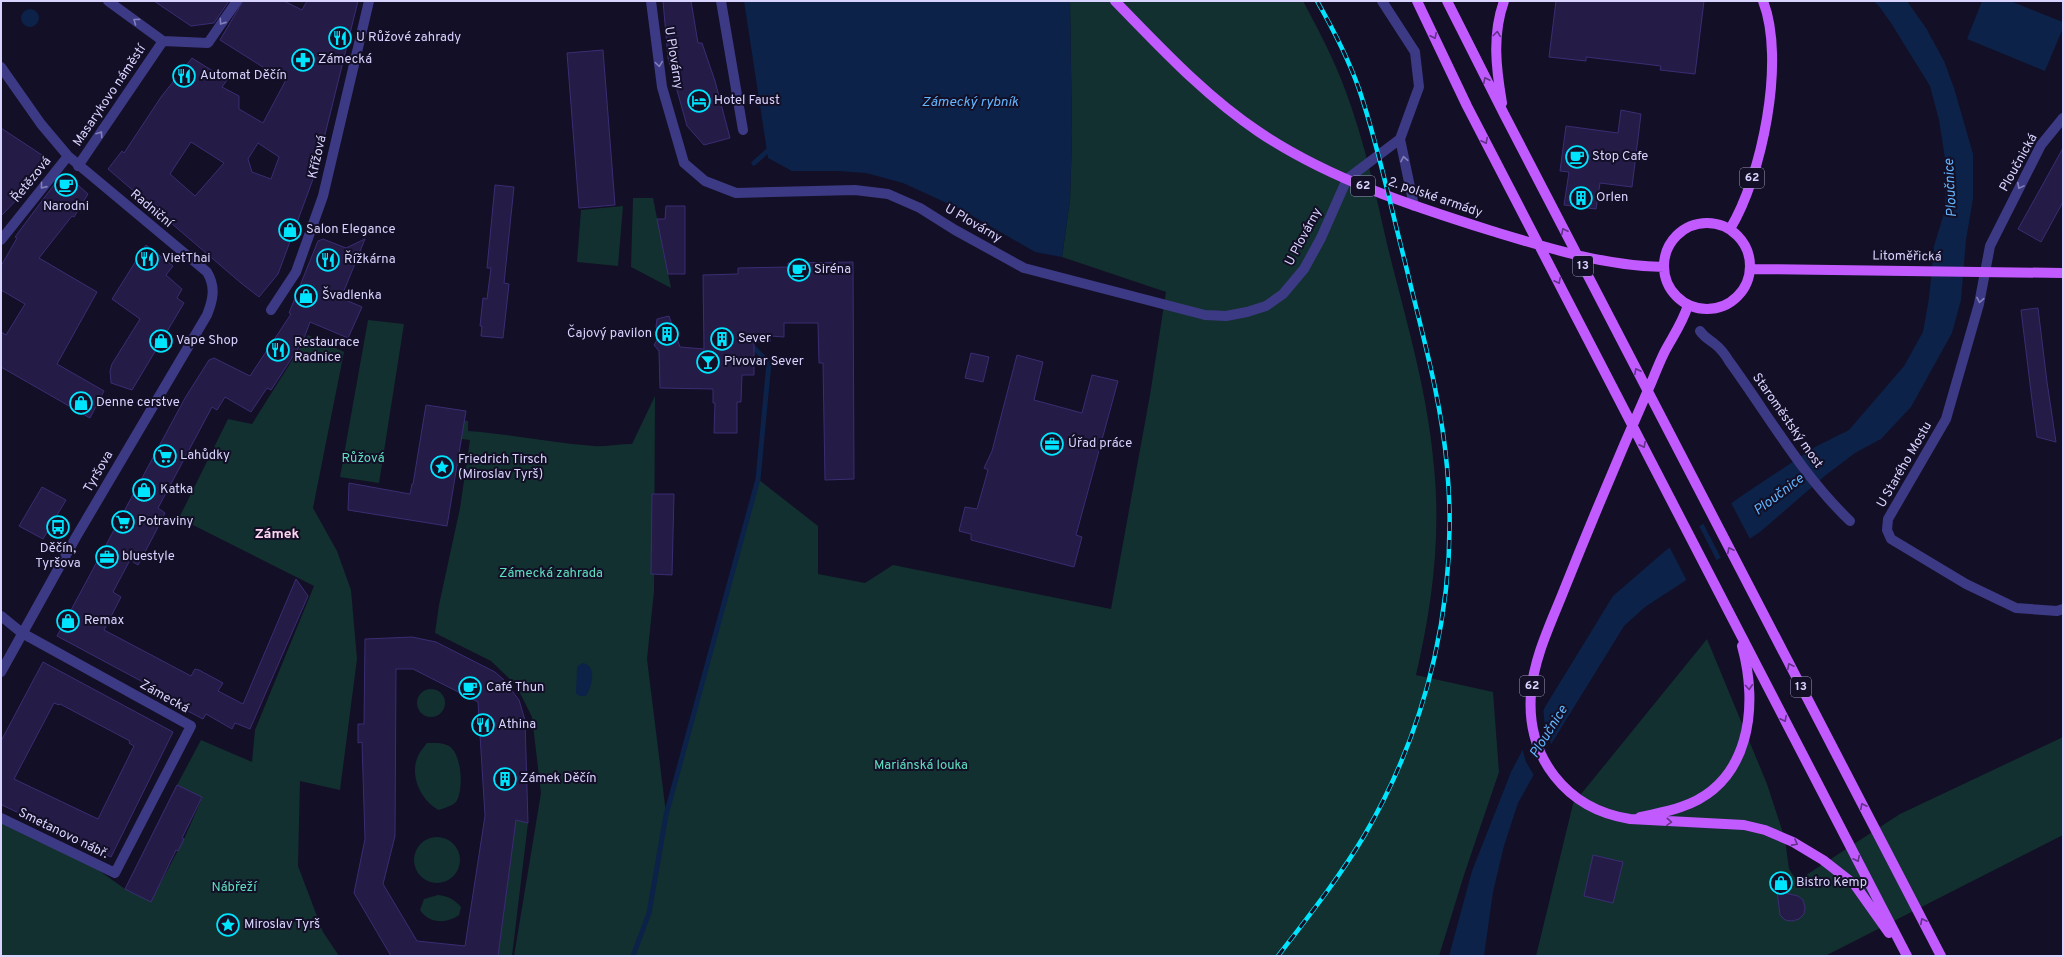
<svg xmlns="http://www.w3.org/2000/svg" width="2064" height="957" viewBox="0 0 2064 957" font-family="Overpass,sans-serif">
<rect width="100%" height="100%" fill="#130f26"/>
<path fill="#12302f" d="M1070 1H1303C1319 31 1335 61 1346 92 1365 143 1376 196 1388 248 1406 320 1428 393 1434 467 1441 538 1432 606 1416 675L1493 692 1499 772 1464 875 1439 956H514L541 793 532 717 516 685 491 661 435 633 439 605 460 508 470 440 421 434 425 414 468 421V431C510 434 552 443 594 446 606 447 619 444 632 444L655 396 654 591 647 659 666 813 758 479 818 526V574L865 583 893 565 1111 609 1150 395 1166 292 1062 257 1070 200 1072 136Z
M633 198H653L671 288 631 267Z
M623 206 618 266 577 262 581 210Z
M368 320 404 324 379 483 340 477Z
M308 335 344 352 313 508 337 551 351 590 357 659 340 790 300 781 298 866 323 932 339 956H1V822L97 869 125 889 151 901 184 839 202 798 177 785 201 740 252 762 255 730 314 586 179 518 228 419 252 424Z
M1707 639 1767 784 1785 839 1789 869 1797 881 1900 814 2063 737V835L1825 956H1536L1573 804Z
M417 703a14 14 0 1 1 28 0a14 14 0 1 1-28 0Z
M427 743C434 743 442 742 449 746 462 754 464 790 456 802 452 806 444 808 439 810 421 801 409 775 418 756 420 751 424 747 427 743Z
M516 820 528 823 512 956H498Z
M414 860a23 23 0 1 1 46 0a23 23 0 1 1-46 0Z
M438 895C448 896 454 899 461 907L459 915C447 924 429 924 420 910L424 899Z"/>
<path fill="#0c2248" d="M744 1H1070L1072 136 1070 200 1062 257 1035 252 962 210 903 183 866 173 838 171H792L768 158Z
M1873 1H1907L1926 28 1944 61 1954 88 1973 154V199L1966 240 1961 300 1952 333 1911 407 1881 439 1855 453 1826 475 1760 532 1645 607 1624 626 1547 751 1518 803 1504 846 1493 892 1484 956H1449L1472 871 1511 772 1545 707 1613 596 1665 551 1740 497 1815 447 1849 430 1904 366 1923 332 1929 298 1934 246 1945 210 1946 165 1939 120 1930 86 1891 23 1878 5Z
M1982 1H2010L2063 22V28L2045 71 1967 39Z
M21 18a9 9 0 1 1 18 0a9 9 0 1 1-18 0Z
M582 663C598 665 592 687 586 696H580L576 694 577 667Z"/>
<path fill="#130f26" d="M1730 501 1751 541 1722 560 1702 521Z
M1698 524 1718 563 1688 583 1669 546Z
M1543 706 1545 727 1552 747 1535 777 1526 762 1522 748Z"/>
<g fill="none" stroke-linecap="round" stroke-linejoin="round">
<path stroke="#0c2248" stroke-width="5" d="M754 163 772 147
M633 956 649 913 666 815 758 479 769 363 750 344"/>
</g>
<path fill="#241b47" stroke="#3b2d73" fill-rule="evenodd" d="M154 1H229L214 23 191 26Z
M243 1H284L302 10 307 1H358L316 171 278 274 259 297 241 283 108 169 122 151 124 153 161 97 192 58 227 80 222 87 239 96V109L263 123 288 76 269 67 266 69 220 40ZM191 142 224 163 195 196 170 174ZM258 143 279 157 271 179 252 172 248 159Z
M663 1H691L698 43H702L715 81 730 138 704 145 687 126 668 58Z
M1556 1H1704L1695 74 1660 70 1661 66 1586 57V61L1549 57Z
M603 50 615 205 579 208 567 53Z
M1621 110 1641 114 1632 187 1600 183 1596 209 1564 205 1569 172 1560 171 1566 126 1618 133Z
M1 128 48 159 26 190 1 216Z
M2063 148V202L2041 242 2018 229Z
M69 177 88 194 74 217 72 216 39 258 97 292 57 364 104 391 90 418 1 367V332L6 335 25 304 1 290V266L17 238 15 237 59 178Z
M495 185 514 187 504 283 509 284 503 338 481 336 482 326H480L483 298 487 299 491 268H487Z
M666 206H685V274H668L657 219H665Z
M323 239 346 248 365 239 341 298 362 307 348 338 310 322 303 341 271 390 267 388 251 412 225 397 217 410 212 407 158 508 165 513 154 535 138 565 130 560 113 592 121 597 104 630 191 676 195 669 199 670 223 683 218 691 243 704 296 579 308 596 250 729 235 723 232 729 206 714 203 719 180 707 182 703 57 636 185 398 209 360 214 358 250 376 291 314 289 313 318 241Z
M146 245 173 266 166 275 182 289 177 298 184 303 132 390 111 383 110 371 112 364 140 319 112 299Z
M853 262 854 479 825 480 823 363H819L818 323H784V337L770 336V342H754V375H742L741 402H737V433H714L715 403H713V389L660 388 659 351 654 345 660 335 656 327 657 319 669 316 680 347 704 349 703 275 738 274V268L788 267V263Z
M2038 308 2047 382 2056 442 2037 437 2032 400 2021 310Z
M971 353 989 357 983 382 965 378Z
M1017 355 1043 362 1034 400 1082 413 1092 375 1118 381 1076 535 1082 537 1074 567 971 540V534L959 531 965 507 977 509 988 470 984 468 992 451Z
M426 405 466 411 447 526 348 510 349 483 410 494 412 484H413Z
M42 487 66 500 43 539 19 526Z
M652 494H674L672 575 651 574Z
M412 637 436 642 495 672 503 679 519 700 525 720 528 823 516 820 498 956H391L354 893 365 839 362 742 358 743V724H364L365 639ZM396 669H413L478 702 485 816 465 946 417 941 383 884 395 836Z
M43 662 173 732 111 857 2 805 1 808V741ZM54 703 59 705 60 704 130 741 129 743 134 746 98 819 14 779Z
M177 785 202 797 182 838 184 839 178 851 176 850 151 902 125 889Z
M1593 855 1623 862 1613 903 1584 896Z
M1777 891 1798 896 1803 900 1805 907 1804 914 1799 919 1792 921 1785 920 1780 915Z"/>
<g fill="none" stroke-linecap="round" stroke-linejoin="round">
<path stroke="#3d3a85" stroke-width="10" d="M108 1 163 41 208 43 237 1
M651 1 662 87 684 163 705 181 736 193 855 190 888 194 920 208 955 230 1024 268 1205 315 1226 316 1247 312 1266 306 1283 294 1304 269 1321 238 1347 179 1400 139 1419 87 1415 52 1382 1
M721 1 743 130
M1 67 41 124 68 156 207 272C216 287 213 300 207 315L76 537 1 672
M2063 118 2041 145 1990 246 1979 304 1946 419 1888 519 1887 530 1891 539 1966 584 2016 608 2057 611 2063 609
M1400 139 1414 206
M78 166 163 41
M1 240 68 156
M271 310 296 272 323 196 369 1
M1700 331C1705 338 1710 340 1716 345 1721 349 1726 356 1729 361 1769 416 1801 474 1850 521
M1 616 22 633 191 726 115 873 1 818"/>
<path stroke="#c25bff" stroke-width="10" d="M1115 1C1160 47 1205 96 1259 132 1329 179 1412 206 1492 231 1548 248 1605 266 1664 267
M1417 1 1467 106 1907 956
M1447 1 1504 114 1941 956
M1502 103C1496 68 1492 35 1504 1
M1664 266a43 43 0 1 1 86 0a43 43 0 1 1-86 0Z
M1730 229C1762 176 1786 60 1763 1
M1751 269 2063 273
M1688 305C1683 322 1673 336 1665 351 1660 361 1656 371 1652 381 1621 451 1592 520 1564 590 1551 623 1534 657 1531 693 1526 757 1566 809 1630 819L1744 825 1765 830 1793 842 1823 860 1855 885 1889 933
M1640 817C1653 814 1668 812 1681 807 1750 784 1759 707 1742 646"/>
<g stroke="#00e5ff" stroke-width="4.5">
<path id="rail" d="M1278 956C1308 917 1339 878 1364 836 1429 725 1459 595 1447 467 1441 397 1421 330 1405 262 1390 204 1378 145 1359 89 1348 58 1333 29 1317 1"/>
</g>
<use href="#rail" stroke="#130f26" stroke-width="3" stroke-dasharray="9" stroke-linecap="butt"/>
</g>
<defs><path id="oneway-chevron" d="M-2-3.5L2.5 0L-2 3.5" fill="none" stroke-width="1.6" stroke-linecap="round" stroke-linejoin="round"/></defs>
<g stroke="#837fbc">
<use href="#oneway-chevron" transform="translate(136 21) rotate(-144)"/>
<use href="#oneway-chevron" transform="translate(222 22) rotate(125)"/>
<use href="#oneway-chevron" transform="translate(659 64) rotate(82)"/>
<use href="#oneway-chevron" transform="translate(100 134) rotate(-56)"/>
<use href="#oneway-chevron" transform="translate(1404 159) rotate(-101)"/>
<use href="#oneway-chevron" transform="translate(43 186) rotate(129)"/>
<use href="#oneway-chevron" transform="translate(2020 186) rotate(118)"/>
<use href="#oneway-chevron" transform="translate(1980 300) rotate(101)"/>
</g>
<g stroke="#623188">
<use href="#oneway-chevron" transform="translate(1497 34) rotate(-83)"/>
<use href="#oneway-chevron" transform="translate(1434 36) rotate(64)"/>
<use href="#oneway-chevron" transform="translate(1486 80) rotate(-117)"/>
<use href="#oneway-chevron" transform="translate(1485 141) rotate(63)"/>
<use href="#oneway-chevron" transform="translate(1564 231) rotate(-117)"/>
<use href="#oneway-chevron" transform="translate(1558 281) rotate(63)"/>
<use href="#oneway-chevron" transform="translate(1637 371) rotate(-117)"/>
<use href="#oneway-chevron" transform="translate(1643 445) rotate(63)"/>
<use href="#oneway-chevron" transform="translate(1730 550) rotate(-117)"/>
<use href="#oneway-chevron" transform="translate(1790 666) rotate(-117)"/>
<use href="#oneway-chevron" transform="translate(1749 687) rotate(86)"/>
<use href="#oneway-chevron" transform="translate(1784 719) rotate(63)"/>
<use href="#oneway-chevron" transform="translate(1863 806) rotate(-117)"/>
<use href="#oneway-chevron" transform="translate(1669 822) rotate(4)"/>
<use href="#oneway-chevron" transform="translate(1795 843) rotate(28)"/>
<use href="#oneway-chevron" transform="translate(1857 859) rotate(63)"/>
<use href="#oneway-chevron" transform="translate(1923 921) rotate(-117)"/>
</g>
<defs>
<g id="restaurant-ring" transform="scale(1.15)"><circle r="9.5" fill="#130f26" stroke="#00e5ff" stroke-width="1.5"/><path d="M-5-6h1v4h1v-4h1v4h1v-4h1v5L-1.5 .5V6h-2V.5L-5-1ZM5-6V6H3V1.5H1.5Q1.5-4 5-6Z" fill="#00e5ff"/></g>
<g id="pharmacy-ring" transform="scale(1.15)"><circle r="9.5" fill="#130f26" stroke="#00e5ff" stroke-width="1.5"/><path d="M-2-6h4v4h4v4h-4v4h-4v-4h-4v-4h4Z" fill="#00e5ff"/></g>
<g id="hotel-ring" transform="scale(1.15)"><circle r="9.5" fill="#130f26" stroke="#00e5ff" stroke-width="1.5"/><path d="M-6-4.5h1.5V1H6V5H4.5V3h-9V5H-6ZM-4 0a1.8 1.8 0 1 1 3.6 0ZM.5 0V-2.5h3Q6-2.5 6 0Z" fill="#00e5ff"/></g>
<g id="cafe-ring" transform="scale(1.15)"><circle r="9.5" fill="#130f26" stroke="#00e5ff" stroke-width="1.5"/><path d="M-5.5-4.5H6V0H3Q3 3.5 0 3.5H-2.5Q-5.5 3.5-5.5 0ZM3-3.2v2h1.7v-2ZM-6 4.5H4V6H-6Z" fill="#00e5ff"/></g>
<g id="building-ring" transform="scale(1.15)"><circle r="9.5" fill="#130f26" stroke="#00e5ff" stroke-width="1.5"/><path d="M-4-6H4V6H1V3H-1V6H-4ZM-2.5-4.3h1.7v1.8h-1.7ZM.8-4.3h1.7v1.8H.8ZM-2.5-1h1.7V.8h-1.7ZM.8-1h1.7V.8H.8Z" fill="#00e5ff"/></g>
<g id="shop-ring" transform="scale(1.15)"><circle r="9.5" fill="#130f26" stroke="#00e5ff" stroke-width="1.5"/><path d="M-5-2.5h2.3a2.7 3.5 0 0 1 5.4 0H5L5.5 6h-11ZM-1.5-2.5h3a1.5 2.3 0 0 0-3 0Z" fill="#00e5ff"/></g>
<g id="bar-ring" transform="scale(1.15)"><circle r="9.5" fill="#130f26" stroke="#00e5ff" stroke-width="1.5"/><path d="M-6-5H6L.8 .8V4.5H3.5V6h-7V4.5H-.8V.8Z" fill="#00e5ff"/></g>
<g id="office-ring" transform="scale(1.15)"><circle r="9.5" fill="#130f26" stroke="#00e5ff" stroke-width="1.5"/><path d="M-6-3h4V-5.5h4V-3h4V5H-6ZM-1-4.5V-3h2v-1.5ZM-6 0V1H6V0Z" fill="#00e5ff"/></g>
<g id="supermarket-ring" transform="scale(1.15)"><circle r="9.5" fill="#130f26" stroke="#00e5ff" stroke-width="1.5"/><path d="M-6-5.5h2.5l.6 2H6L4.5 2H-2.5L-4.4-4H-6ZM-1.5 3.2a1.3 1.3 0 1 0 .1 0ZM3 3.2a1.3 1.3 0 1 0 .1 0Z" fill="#00e5ff"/></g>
<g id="sight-ring" transform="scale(1.15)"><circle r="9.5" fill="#130f26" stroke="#00e5ff" stroke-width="1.5"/><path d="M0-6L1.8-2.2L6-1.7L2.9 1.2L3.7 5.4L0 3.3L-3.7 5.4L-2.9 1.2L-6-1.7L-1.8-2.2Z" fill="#00e5ff"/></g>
<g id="bus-ring" transform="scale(1.15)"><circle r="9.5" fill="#130f26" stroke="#00e5ff" stroke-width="1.5"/><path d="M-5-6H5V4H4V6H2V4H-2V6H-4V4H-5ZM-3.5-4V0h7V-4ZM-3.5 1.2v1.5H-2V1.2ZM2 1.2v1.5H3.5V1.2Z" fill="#00e5ff"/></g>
</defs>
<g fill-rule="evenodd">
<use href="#restaurant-ring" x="340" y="38"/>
<use href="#pharmacy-ring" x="303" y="60"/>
<use href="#restaurant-ring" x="184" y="76"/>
<use href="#hotel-ring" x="699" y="101"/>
<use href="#cafe-ring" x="1577" y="157"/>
<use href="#cafe-ring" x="66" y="185"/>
<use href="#building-ring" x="1581" y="198"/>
<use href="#shop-ring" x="290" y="230"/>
<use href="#restaurant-ring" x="147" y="259"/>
<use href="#restaurant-ring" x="328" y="260"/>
<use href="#cafe-ring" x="799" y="270"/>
<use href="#shop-ring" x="306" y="296"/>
<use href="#building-ring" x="667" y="334"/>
<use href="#building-ring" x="722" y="339"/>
<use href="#shop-ring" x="161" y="341"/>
<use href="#restaurant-ring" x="278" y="350"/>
<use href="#bar-ring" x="708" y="362"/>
<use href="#shop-ring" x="81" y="403"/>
<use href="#office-ring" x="1052" y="444"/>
<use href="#supermarket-ring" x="165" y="456"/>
<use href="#sight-ring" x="442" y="467"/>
<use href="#shop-ring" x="144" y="490"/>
<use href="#supermarket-ring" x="123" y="522"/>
<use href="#bus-ring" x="58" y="527"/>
<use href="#office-ring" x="107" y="557"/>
<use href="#shop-ring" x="68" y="621"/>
<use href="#cafe-ring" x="470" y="688"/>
<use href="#restaurant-ring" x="483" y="725"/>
<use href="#building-ring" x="505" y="779"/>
<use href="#shop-ring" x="1781" y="883"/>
<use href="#sight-ring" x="228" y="925"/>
</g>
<g text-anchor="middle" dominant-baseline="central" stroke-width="4" stroke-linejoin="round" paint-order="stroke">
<g fill="#130f26" stroke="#9e99be" stroke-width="1">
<rect x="1740" y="168" width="24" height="20" rx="3"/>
<rect x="1351" y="176" width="24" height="20" rx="3"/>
<rect x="1573" y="256" width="20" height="20" rx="3"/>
<rect x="1520" y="676" width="24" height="20" rx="3"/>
<rect x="1791" y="677" width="20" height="20" rx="3"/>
</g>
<g font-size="12" font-weight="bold" fill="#d9d4ff">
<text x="1752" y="178">62</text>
<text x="1363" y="186">62</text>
<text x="1583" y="266">13</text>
<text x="1532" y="686">62</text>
<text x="1801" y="687">13</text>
</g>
<g font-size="13" fill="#d9d4ff" stroke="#130f26" text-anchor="start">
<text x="356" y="38">U Růžové zahrady</text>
<text x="318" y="60">Zámecká</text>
<text x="200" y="76">Automat Děčín</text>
<text x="714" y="101">Hotel Faust</text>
<text x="1592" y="157">Stop Cafe</text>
<text x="1596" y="198">Orlen</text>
<text x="66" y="207" text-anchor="middle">Narodni</text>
<text x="306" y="230">Salon Elegance</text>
<text x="162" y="259">VietThai</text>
<text x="344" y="260">Řížkárna</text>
<text x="814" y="270">Siréna</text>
<text x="322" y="296">Švadlenka</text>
<text x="652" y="334" text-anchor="end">Čajový pavilon</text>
<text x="738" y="339">Sever</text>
<text x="176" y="341">Vape Shop</text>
<text x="294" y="343">Restaurace<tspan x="294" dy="15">Radnice</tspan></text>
<text x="724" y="362">Pivovar Sever</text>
<text x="96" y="403">Denne cerstve</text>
<text x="1068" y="444">Úřad práce</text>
<text x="180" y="456">Lahůdky</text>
<text x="458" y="460">Friedrich Tirsch<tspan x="458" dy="15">(Miroslav Tyrš)</tspan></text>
<text x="160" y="490">Katka</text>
<text x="138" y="522">Potraviny</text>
<text x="58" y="549" text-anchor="middle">Děčín,<tspan x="58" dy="15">Tyršova</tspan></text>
<text x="122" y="557">bluestyle</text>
<text x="84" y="621">Remax</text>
<text x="486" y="688">Café Thun</text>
<text x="498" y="725">Athina</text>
<text x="520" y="779">Zámek Děčín</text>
<text x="1796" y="883">Bistro Kemp</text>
<text x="244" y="925">Miroslav Tyrš</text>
</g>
<g font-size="13" fill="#d9d4ff" stroke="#130f26">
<text transform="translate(673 58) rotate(81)">U Plovárny</text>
<text transform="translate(110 96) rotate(-56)">Masarykovo náměstí</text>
<text transform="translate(318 157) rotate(-77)">Křížová</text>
<text transform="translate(2019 163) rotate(-61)">Ploučnická</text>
<text transform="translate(32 180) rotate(-51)">Řetězová</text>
<text transform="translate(1435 198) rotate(19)">2. polské armády</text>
<text transform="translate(151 209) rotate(40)">Radniční</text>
<text transform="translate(973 224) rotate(30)">U Plovárny</text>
<text transform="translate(1304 237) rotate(-62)">U Plovárny</text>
<text transform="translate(1907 257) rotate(1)">Litoměřická</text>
<text transform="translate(1787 421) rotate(55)">Staroměstský most</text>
<text transform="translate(1905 465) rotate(-60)">U Starého Mostu</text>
<text transform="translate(99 472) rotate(-60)">Tyršova</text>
<text transform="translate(164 697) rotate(29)">Zámecká</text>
<text transform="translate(63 834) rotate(26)">Smetanovo nábř.</text>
</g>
<g font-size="13" fill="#5fe0c0" stroke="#130f26">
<text x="363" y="459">Růžová</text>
<text x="551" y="574">Zámecká zahrada</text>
<text x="921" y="766">Mariánská louka</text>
<text x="234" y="888">Nábřeží</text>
</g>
<g font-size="14" font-style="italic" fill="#62b6ff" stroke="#130f26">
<text x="970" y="102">Zámecký rybník</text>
<text transform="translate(1951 188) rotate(-93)">Ploučnice</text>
<text transform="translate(1779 495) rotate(-37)">Ploučnice</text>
<text transform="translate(1549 732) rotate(-58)">Ploučnice</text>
</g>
<g font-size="14" font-weight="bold" fill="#ffd6f0" stroke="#130f26">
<text x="277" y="534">Zámek</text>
</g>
</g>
<rect width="2064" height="957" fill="none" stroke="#d9d4ff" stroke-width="4"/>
</svg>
